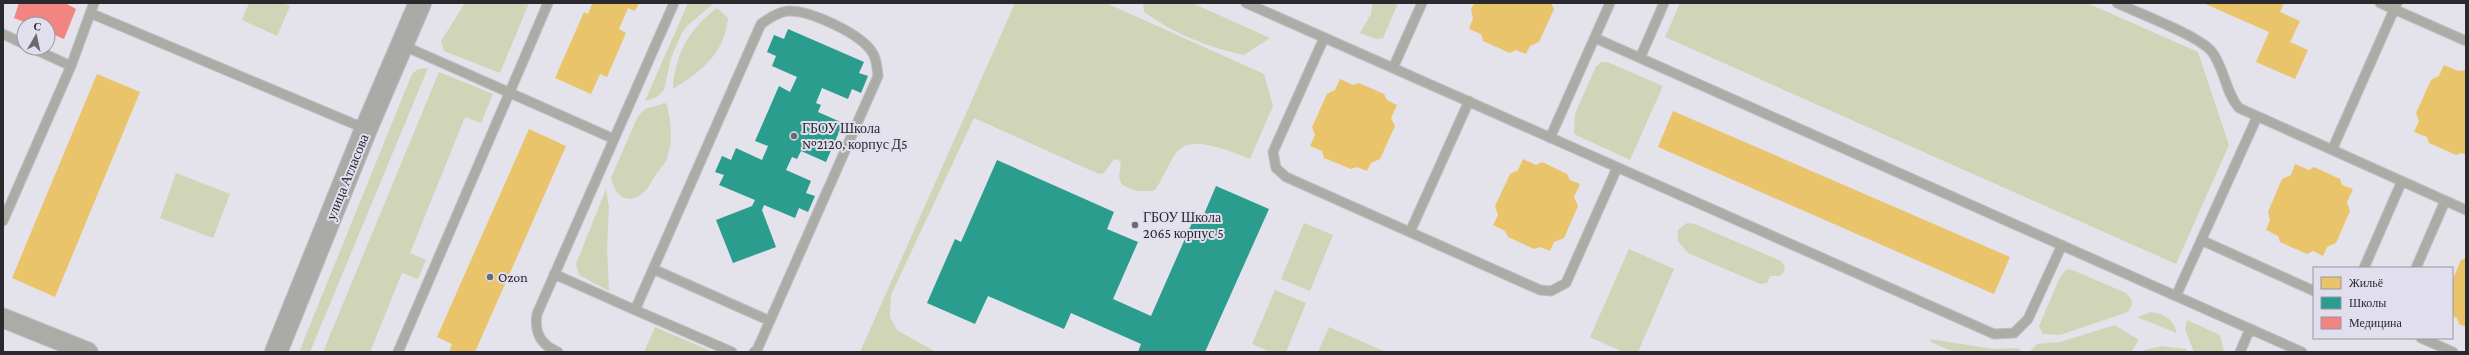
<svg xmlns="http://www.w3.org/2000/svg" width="2469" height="355" viewBox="0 0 2469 355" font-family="'Crimson Pro',serif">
<rect width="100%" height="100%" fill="#e4e2ea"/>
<path fill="#d1d5b7" d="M249 3H283L290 6 277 36 242 20Z
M465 3H529L500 73 444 51 441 41Z
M688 3H714L687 26 682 33 671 58 664 90 657 97 645 101Z
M1015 3H1106L1264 74 1273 106 1250 159C1231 152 1191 133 1176 153 1168 165 1163 179 1154 191H1136L1122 185 1119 177 1121 161 1114 159 1104 173 1099 174 974 118 891 295 890 317 897 330 936 352H860Z
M1143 3H1192L1270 38 1244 55C1207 47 1175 34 1144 12Z
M1372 3H1398L1383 38 1376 39 1360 33 1371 14Z
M1680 3H2087L2198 52 2229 145 2176 264 1665 37Z
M717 8 728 18C725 53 701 72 673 89 675 54 689 29 717 8Z
M1602 62H1607L1663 86 1630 160 1574 134 1575 114 1596 66Z
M428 68 310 352H299L412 74 418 69Z
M439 72 493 94 481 123 465 117 410 253 426 260 418 279 402 273 370 352H323Z
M666 103C672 121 673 143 666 161 663 166 658 171 655 176 652 180 650 185 647 189 630 207 616 199 611 178L638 116 645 109Z
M176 173 230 194 213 238 160 218Z
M606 189 609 207 607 249 609 291 579 275 576 264Z
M1304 223 1333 235 1310 291 1281 279Z
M1687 223 1695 224 1781 261 1785 266 1784 272 1780 276H1770L1767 283 1760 284 1688 253 1678 241V230Z
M1629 249 1674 269 1638 352H1623L1590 337Z
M2070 269 2126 293 2131 299 2132 304 2128 312 2060 335 2043 334 2039 326 2061 275 2066 270Z
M1275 290 1306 303 1286 352H1270L1252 344Z
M2151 312C2165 314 2173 319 2177 333L2137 317Z
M2187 320 2220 335 2224 352H2194L2185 329Z
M2115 325 2139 340 2131 352H2029L2037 344 2060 342Z
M655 327 713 352H644Z
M1329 327 1386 352H1318Z
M1930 339 1993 349 2018 348 2022 352H1954L1931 342Z
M2161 346 2186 349 2187 352H2137Z"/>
<path fill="#e9c46a" d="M590 3H639L635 11 628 8 619 29 626 33 607 77 600 74 591 94 555 78 584 12 588 14 592 4Z
M1474 3H1551L1554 9 1539 42 1530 46 1526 54 1516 50 1510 53 1483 41 1481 34 1469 29 1473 18 1471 10Z
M2203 3H2284L2280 12 2300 21 2290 42 2308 50 2295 79 2256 62 2269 32Z
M2444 65 2458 71 2466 70V155L2462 153 2456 155 2429 143 2427 137 2414 132 2419 121 2416 113 2431 80 2439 76Z
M97 74 140 92 55 297 12 278Z
M1340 79 1353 85 1359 83 1384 94 1387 100 1397 105 1391 118 1395 126 1380 159 1371 163 1367 171 1357 167 1351 169 1324 158 1322 151 1310 146 1315 135 1312 127 1327 94 1335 90Z
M1673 111 2010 257 1994 294 1658 147Z
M529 129 566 146 475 352H449L452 344 437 337Z
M1523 159 1536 165 1542 162 1567 174 1570 180 1580 184 1574 197 1578 206 1564 238 1554 242 1550 251 1540 247 1534 249 1508 237 1505 231 1493 225 1498 215 1495 206 1510 174 1518 170Z
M2295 164 2309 170 2314 167 2340 179 2342 185 2353 189 2347 202 2350 211 2336 243 2327 247 2323 256 2313 251 2307 254 2280 242 2278 236 2266 230 2270 220 2268 212 2282 179 2291 175Z
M2466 258V327L2459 324 2457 318 2452 316V281L2461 260Z"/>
<path fill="#2a9d8f" d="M788 29 864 62 859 73 868 76 861 93 852 89 848 99 822 88 816 103 821 105 818 112 843 123 826 162 801 151 797 159 792 157 786 170 811 181 806 193 815 196 808 212 799 208 795 218 764 205 762 210 776 247 733 263 716 220 752 206 755 200 719 185 724 175 715 172 722 156 731 160 736 148 762 160 768 146 755 141 779 86 790 92 797 77 772 66 776 56 767 52 774 35 784 39Z
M997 160 1114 212 1107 229 1138 242 1113 299 1151 316 1195 216 1202 219 1216 186 1269 209 1205 352H1138L1141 344 1071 313 1064 329 988 296 975 324 927 303 955 239 961 242Z"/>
<path fill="#f28482" d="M19 3H65L76 9 64 39 48 32V24H29L14 18Z"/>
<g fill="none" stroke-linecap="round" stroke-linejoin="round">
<g stroke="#c0bec4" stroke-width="11">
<path id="service" d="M1246 3 1994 334 2014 333 2028 319 2062 245
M2117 3C2138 13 2200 36 2212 52 2225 69 2225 92 2239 108L2466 210
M2380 3 2466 41
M90 13 366 129
M3 34 24 44
M1324 38 1273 152 1276 168 1286 177 1540 290 1551 291 1566 283 1617 168
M1595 38 2302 352
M402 45 614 139
M32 48 71 66
M1640 58 1664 3
M1393 68 1422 3
M1550 138 1610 3
M2332 150 2397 3
M3 221 71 66 94 3
M1410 232 1469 101
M2201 240 2314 291
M2364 268 2402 181
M2416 268 2445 201
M653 269 770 321
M554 274 635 310
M2176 296 2257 117
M2421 338 2453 352
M398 352 548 3
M558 352C541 345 534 333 537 314L674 3
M732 352 635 310 761 24C769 18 778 12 788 11 810 10 861 34 872 52 877 59 877 68 878 76L757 350 754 352
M2240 352 2250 329"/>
</g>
<g stroke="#c0bec4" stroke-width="21">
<path id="minor" d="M3 318 88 352"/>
</g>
<g stroke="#c0bec4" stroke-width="24">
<path id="secondary" d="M276 352 366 129 420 3"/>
</g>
<use href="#service" stroke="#acaca6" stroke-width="9"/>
<use href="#minor" stroke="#acaca6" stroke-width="19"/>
<use href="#secondary" stroke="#aaaba6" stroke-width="22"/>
</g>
<g fill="#6b6a70" stroke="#e1dfee" stroke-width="1.5">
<circle cx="794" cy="136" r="4"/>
<circle cx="1135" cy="225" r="4"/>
<circle cx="490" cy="277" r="4"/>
</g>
<g text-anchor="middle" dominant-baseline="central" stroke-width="4" stroke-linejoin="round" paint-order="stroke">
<g font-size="14" fill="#2a292e" stroke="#e1dfee" text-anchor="start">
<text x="802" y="128">ГБОУ Школа<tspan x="802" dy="16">№2120, корпус Д5</tspan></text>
<text x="1143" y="217">ГБОУ Школа<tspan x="1143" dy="16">2065 корпус 5</tspan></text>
<text x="498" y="277">Ozon</text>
</g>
<g font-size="14" fill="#2a292e" stroke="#e1dfee">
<text transform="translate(347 177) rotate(-68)">улица Атласова</text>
</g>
</g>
<rect width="2469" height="355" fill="none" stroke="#2a292e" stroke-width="8"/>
<rect x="2313" y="267" width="140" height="72" fill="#e1dfee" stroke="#9896a1"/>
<rect x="2321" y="277" width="20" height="12" fill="#e9c46a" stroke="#9896a1"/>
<text x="2349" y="287" font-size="12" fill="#2a292e">Жильё</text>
<rect x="2321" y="297" width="20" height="12" fill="#2a9d8f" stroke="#9896a1"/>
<text x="2349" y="307" font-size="12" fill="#2a292e">Школы</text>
<rect x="2321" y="317" width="20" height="12" fill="#f28482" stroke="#9896a1"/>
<text x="2349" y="327" font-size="12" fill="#2a292e">Медицина</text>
<g transform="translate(36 36) rotate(9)"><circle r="19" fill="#e1dfee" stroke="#9896a1"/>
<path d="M0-3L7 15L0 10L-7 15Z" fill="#6b6a70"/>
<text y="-6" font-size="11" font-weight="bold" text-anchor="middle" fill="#2a292e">С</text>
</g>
</svg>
